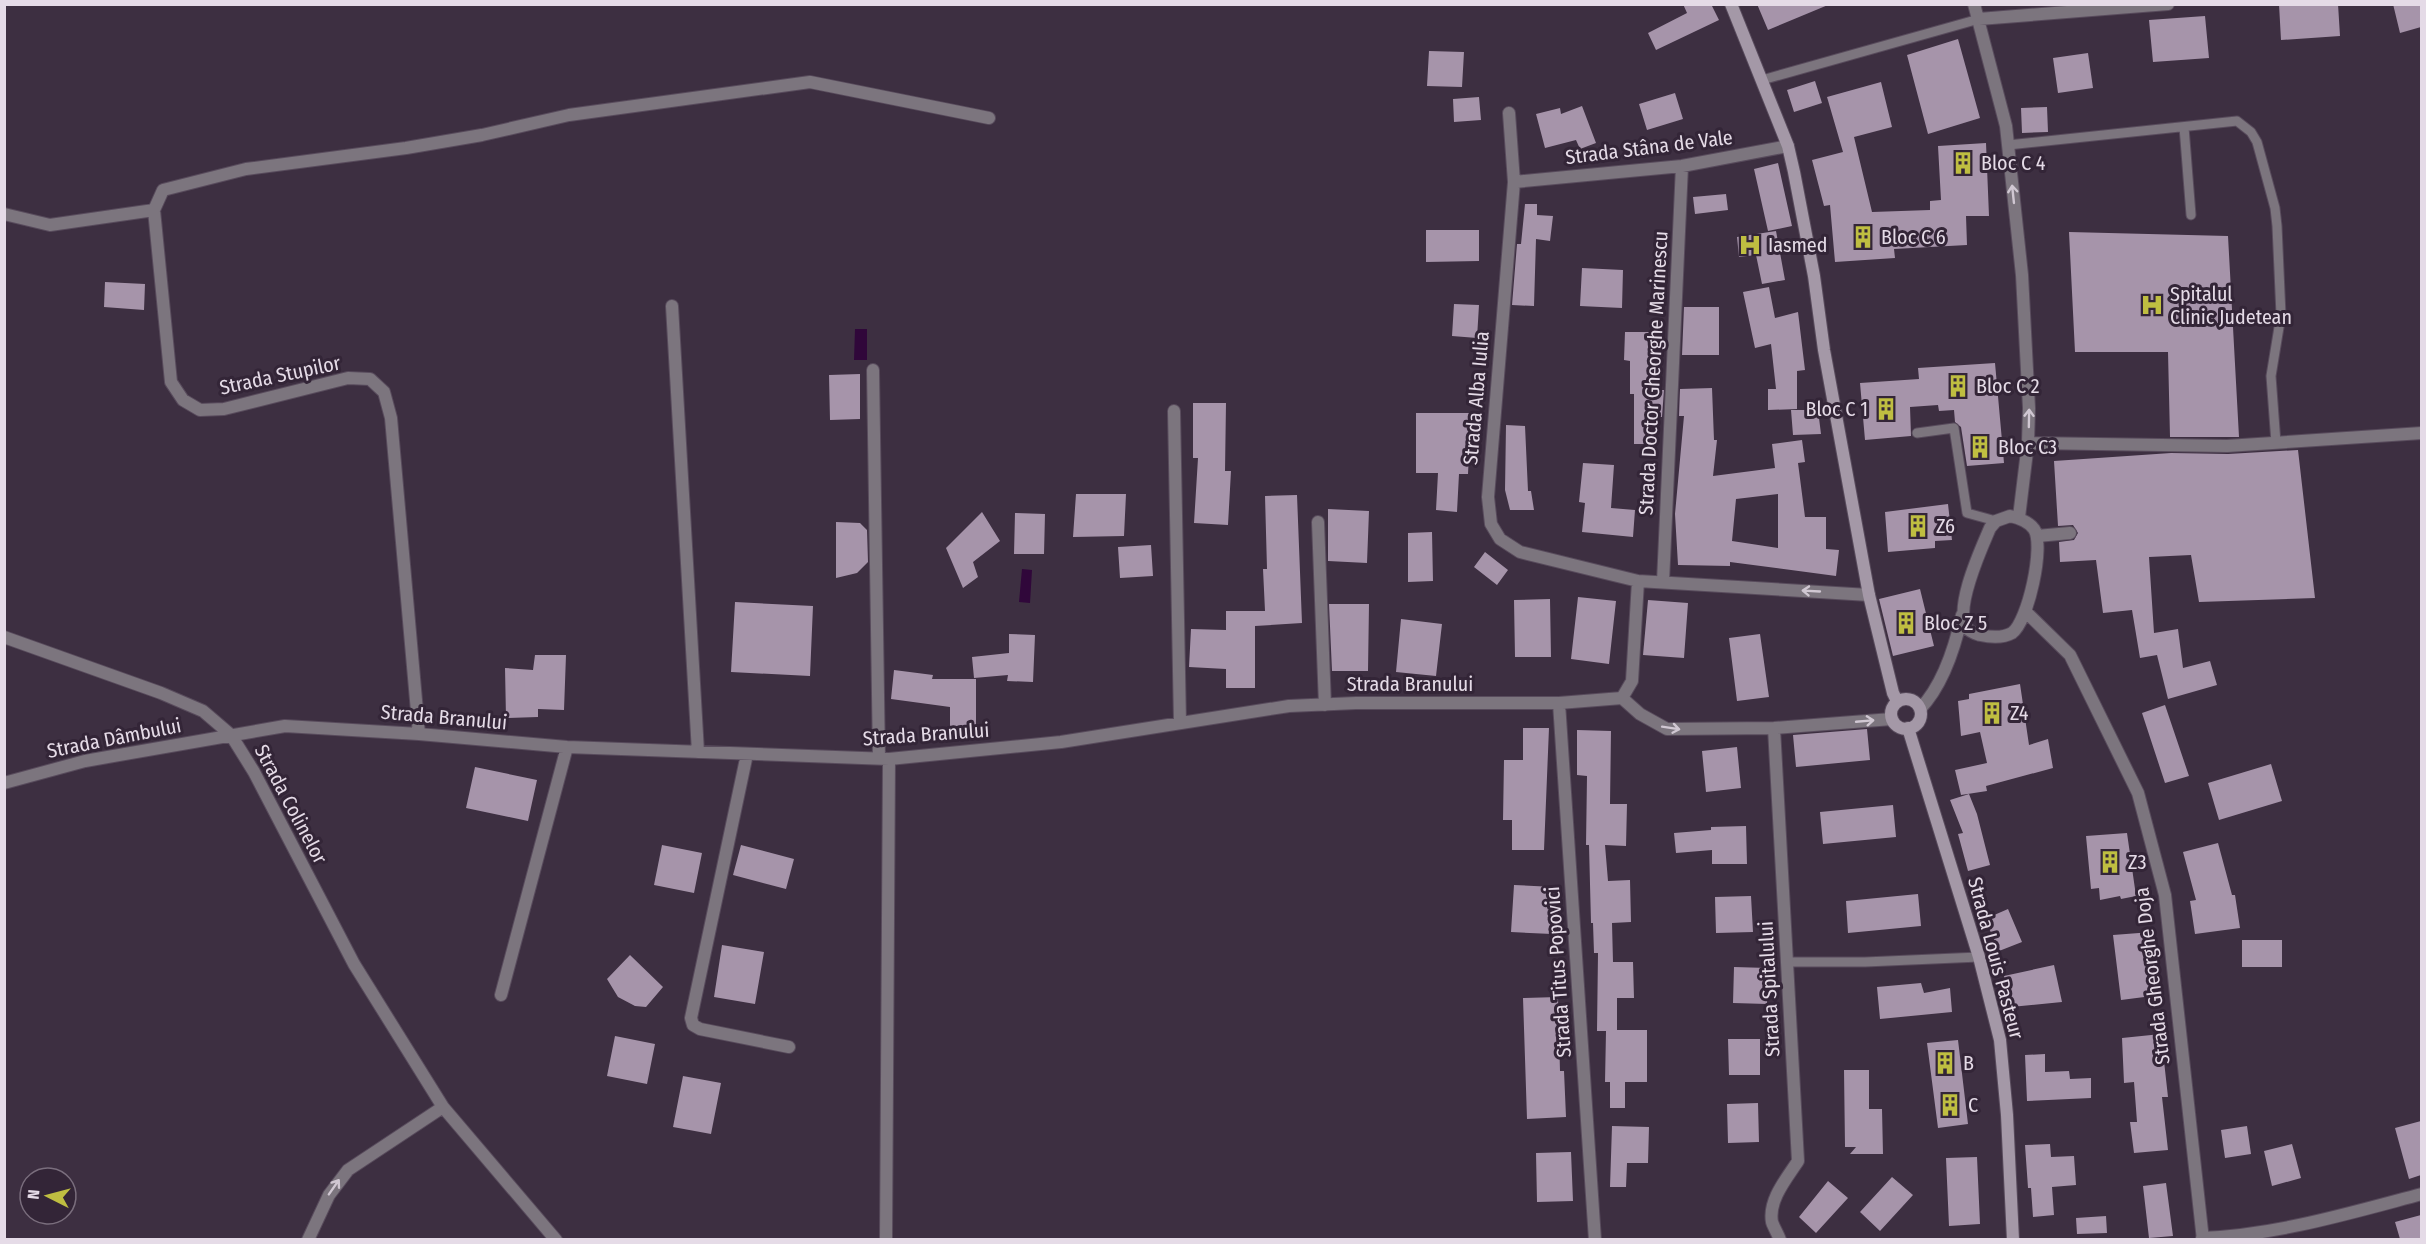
<svg xmlns="http://www.w3.org/2000/svg" width="2426" height="1244" viewBox="0 0 2426 1244" font-family="'Fira Sans Condensed',sans-serif">
<rect width="100%" height="100%" fill="#3d2f41"/>
<path fill="#30073a" d="M855 329H867V360H854Z
M1022 569 1032 570 1030 603 1019 602Z"/>
<path fill="#a694aa" fill-rule="evenodd" d="M1683 4H1711L1719 20 1656 50 1648 33 1687 13Z
M1757 4H1828V5L1768 30Z
M2279 4H2338L2340 36 2281 40Z
M2393 4H2421V27L2400 33Z
M2205 16 2209 58 2153 62 2149 20Z
M1958 39 1980 118 1928 134 1907 55Z
M1429 51 1464 52 1462 87 1427 86Z
M2088 53 2093 88 2058 93 2053 58Z
M1815 81 1822 103 1794 112 1787 90Z
M1881 82 1892 127 1854 137 1872 212 1930 210V201L1941 200 1938 146 1986 143 1989 216H1966L1967 245 1894 249 1895 258 1835 262 1830 205 1824 206 1812 160 1843 152 1827 97Z
M1675 93 1683 119 1647 130 1639 104Z
M1479 97 1481 120 1454 122 1453 99Z
M1582 106 1596 143 1580 149 1576 140 1545 148 1536 114 1560 108 1561 114Z
M2047 107 2048 132 2022 133 2021 108Z
M1778 163 1792 226 1768 231 1754 169Z
M1726 194 1728 210 1695 214 1693 197Z
M1525 204H1537V215L1553 216 1550 241 1536 239 1534 306 1512 305 1517 244H1521Z
M1426 230H1479V261L1426 262Z
M1776 231 1785 280 1762 284 1756 255 1739 257 1737 237Z
M2069 232 2228 236 2239 437H2170L2168 352H2075Z
M1582 268 1623 270 1622 308 1580 306Z
M105 282 145 284 144 310 104 307Z
M1769 287 1775 318 1798 312 1805 370 1797 371V409L1768 410V389H1776L1771 344 1755 348 1743 292Z
M1454 304 1479 305 1477 338 1452 336Z
M1684 307H1719V355H1682Z
M1625 332H1649L1651 390H1664L1662 417H1651V444H1634V394H1630V361L1624 360Z
M1995 363 2004 463 1967 466 1961 427 1955 422 1954 410 1939 411 1938 405 1910 407 1911 436 1865 440 1860 383 1919 379 1918 368Z
M860 374V419L830 420 829 375Z
M1712 388 1714 440H1717L1713 476 1775 468 1772 444 1802 440 1805 462 1798 463 1805 517H1826V549L1839 550 1836 576 1730 562V566L1678 565 1675 514 1684 416H1679L1680 389ZM1778 494V548L1732 541 1736 499Z
M1193 403H1226L1225 471H1231L1228 525 1194 523 1198 458H1193Z
M1791 410H1818L1821 434 1793 435Z
M1416 413H1471L1468 474H1459L1457 512 1436 510 1438 473H1416Z
M1506 425 1525 426 1528 491H1531L1534 510H1510L1505 490Z
M2298 450 2315 598 2199 602 2191 555 2149 557 2154 633 2178 629 2183 668 2210 661 2217 685 2168 699 2157 655 2140 658 2132 610 2103 613 2096 560 2060 562 2059 542 2074 540 2078 533 2073 525 2058 526 2054 461 2171 453 2228 454Z
M1583 463 1614 465 1611 508 1635 510 1633 537 1582 532 1585 503 1579 502Z
M1076 494H1126L1124 536 1073 537Z
M1297 495 1302 623 1255 626V688H1226V669L1189 667 1191 629 1226 630V611H1265L1263 569H1267L1265 496Z
M1948 504 1952 540 1935 541V548L1888 552 1885 512Z
M1328 509 1369 511 1367 563 1328 561Z
M982 512 1000 541 973 562 978 577 963 588 946 548Z
M1015 513 1045 514 1044 554H1014Z
M836 522 860 523 867 530 868 562 857 573 836 578Z
M1432 532 1433 581 1408 582V533Z
M1151 545 1153 576 1120 578 1118 547Z
M1485 552 1508 570 1497 585 1474 567Z
M1920 589 1934 646 1893 656 1879 599Z
M1578 597 1616 601 1609 664 1571 659Z
M1550 599 1551 657H1515L1514 600Z
M1648 600 1688 603 1684 658 1643 655Z
M735 602 813 606 810 676 731 672Z
M1329 604H1369L1368 671H1332Z
M1401 619 1442 624 1436 676 1396 672Z
M1009 634 1035 635 1033 682 1007 681 1008 675 974 678 972 657 1009 653Z
M1760 634 1769 697 1737 701 1729 638Z
M535 655H566L564 710 538 709V717L506 718 505 668 533 670Z
M894 670 933 675 932 679H976V726H950V707L891 699Z
M2020 684 2029 745 2048 739 2053 768 1986 786 1987 791 1961 795 1955 770 1987 763 1980 732 1961 736 1958 701 1969 699V694Z
M2165 705 2189 776 2165 783 2142 713Z
M1523 728H1549L1544 850H1512V820H1503L1504 760H1523Z
M1867 729 1870 760 1796 767 1793 735Z
M1577 730 1611 731 1610 804H1627L1626 846 1605 845 1608 881 1630 880 1631 922 1612 923 1613 962H1633L1634 998H1617V1030H1647V1082H1625V1108H1610V1082H1605L1606 1031H1597L1598 953H1594L1593 923H1591L1589 845H1586L1587 776 1577 775Z
M1737 747 1741 788 1706 792 1702 751Z
M2271 764 2282 801 2219 820 2208 783Z
M475 767 537 780 528 821 466 808Z
M1969 794 1977 814 1990 865 1968 871 1958 834 1963 833 1950 800Z
M1893 805 1896 837 1823 844 1820 812Z
M1746 826 1747 864H1712V850L1676 853 1674 833 1711 830V827Z
M2127 833 2136 896 2121 899 2120 896 2100 900 2099 888 2091 889 2086 836Z
M2218 843 2232 895H2235L2240 928 2195 934 2190 901 2196 900 2183 852Z
M662 845 702 853 694 893 654 885Z
M741 845 794 859 786 889 733 875Z
M1514 885 1554 887 1552 934 1511 932Z
M1918 894 1921 926 1848 933 1846 901Z
M1751 896 1753 932 1716 933 1715 897Z
M2008 909 2022 942 1999 951 1985 919Z
M2152 932 2160 995 2121 1000 2113 935Z
M2242 940H2282V967H2242Z
M722 945 764 952 755 1004 714 997Z
M630 955 663 987 646 1007 635 1006 618 997 607 979Z
M2054 965 2062 1002 2011 1007 2004 976Z
M1734 967 1768 968 1767 1004 1733 1003Z
M1921 983 1924 993 1950 988 1952 1012 1880 1019 1877 987Z
M1558 997 1560 1071H1564L1566 1117 1527 1119 1523 998Z
M2161 1034 2168 1097H2162L2168 1150 2134 1153 2130 1122H2137L2134 1082 2124 1083 2122 1038Z
M615 1036 655 1044 647 1084 607 1076Z
M1728 1039H1760V1075H1729Z
M1958 1040 1968 1124 1938 1128 1927 1043Z
M2045 1054V1072L2069 1071 2070 1079 2091 1078V1098L2027 1101 2025 1055Z
M1844 1070H1869V1109H1882L1883 1154H1850L1856 1147H1845Z
M683 1076 721 1083 711 1134 673 1127Z
M1758 1103 1759 1142 1728 1143 1727 1104Z
M2421 1121V1175L2409 1179 2395 1128Z
M1612 1126 1649 1127 1648 1163H1627L1626 1187H1610Z
M2247 1126 2251 1154 2225 1158 2221 1130Z
M2050 1144 2051 1157 2074 1156 2076 1185 2052 1187 2054 1215 2033 1217 2031 1188H2028L2025 1145Z
M2292 1144 2301 1178 2272 1186 2264 1151Z
M1571 1152 1573 1201 1537 1202 1536 1153Z
M1977 1157 1980 1224 1949 1226 1946 1158Z
M1892 1177 1913 1195 1880 1231 1860 1212Z
M1828 1181 1848 1198 1816 1233 1799 1217Z
M2166 1183 2173 1236 2149 1238 2143 1186Z
M2421 1215V1239H2400L2395 1222Z
M2106 1216 2107 1233 2077 1234 2076 1218Z"/>
<g fill="none" stroke-linecap="round" stroke-linejoin="round">
<g stroke="#584b5c" stroke-width="11">
<path id="lane" d="M1762 80 1979 19
M2184 127 2191 215
M2008 145 2237 121 2251 132 2257 142 2275 208 2277 226 2281 315 2271 376 2276 443
M1917 433 1954 428 1967 513 1996 521
M1786 962H1865L1979 957"/>
</g>
<g stroke="#584b5c" stroke-width="14">
<path id="street" d="M1974 4 2006 126 2022 275 2029 408 2028 443 2019 517
M1979 19 2168 4
M1509 113 1514 182 1488 497 1491 524 1500 539 1520 552 1638 581 1869 595
M1514 182 1682 166 1788 146
M154 210 163 190 246 169 406 148 482 135 569 115 810 82 989 118
M4 214 50 225 154 210 171 382 183 400 200 410 224 409 348 378 370 379 384 392 391 418 419 734
M672 306 698 752
M873 370 879 759
M1174 411 1180 723
M2028 443 2227 446 2422 433
M2010 516C2019 518 2028 521 2034 529 2045 545 2028 622 2012 633 2003 638 1989 637 1980 635 1977 634 1970 632 1968 629 1952 611 1982 547 1990 528L1996 521Z
M1318 522 1325 705
M2037 536 2070 533
M1663 582 1682 166
M2026 612 2070 655 2138 793 2165 895 2203 1240
M4 637 161 693 203 711 231 735 254 772 354 964 443 1107 556 1240
M1622 698 1640 714 1667 729 1774 728 1892 719
M1559 703 1595 1240
M1920 709C1943 685 1955 647 1962 615
M1774 728 1798 1161C1787 1178 1768 1200 1772 1222 1774 1228 1778 1234 1780 1240
M747 754 691 1018 693 1025 700 1029 789 1047
M4 783 85 761 285 726 419 734 567 747 889 759 1061 742 1289 706 1356 703H1559L1622 698 1632 681 1638 581
M501 995 567 747
M2202 1238C2277 1235 2350 1213 2422 1194
M308 1240 329 1195 348 1170 443 1107
M886 1240 889 759"/>
</g>
<g stroke="#584b5c" stroke-width="14">
<path id="secondary" d="M1731 4 1788 146 1794 172 1814 276 1824 350 1869 595 1893 693 1897 701
M1891 714a15 15 0 1 1 30 0a15 15 0 1 1-30 0Z
M1908 728 1979 957 2000 1040 2007 1115 2013 1240"/>
</g>
<use href="#lane" stroke="#7c757e" stroke-width="9"/>
<use href="#street" stroke="#7c757e" stroke-width="12"/>
<use href="#secondary" stroke="#a498a7" stroke-width="12"/>
</g>
<defs><path id="oneway-shaft" d="M-6 0H5M1.5-3L5.5 0L1.5 3" fill="none" stroke-width="1.6" stroke-linecap="round" stroke-linejoin="round" transform="scale(1.5)"/></defs>
<g stroke="#d0c7d2">
<use href="#oneway-shaft" transform="translate(2013 194) rotate(-96)"/>
<use href="#oneway-shaft" transform="translate(2029 418) rotate(-89)"/>
<use href="#oneway-shaft" transform="translate(1811 591) rotate(-177)"/>
<use href="#oneway-shaft" transform="translate(1865 721) rotate(-5)"/>
<use href="#oneway-shaft" transform="translate(1671 728) rotate(9)"/>
<use href="#oneway-shaft" transform="translate(334 1187) rotate(-55)"/>
</g>
<defs>
<g id="building-bare" transform="scale(1.8)"><path d="M-4-6H4V6H1V3H-1V6H-4ZM-2.5-4.3h1.7v1.8h-1.7ZM.8-4.3h1.7v1.8H.8ZM-2.5-1h1.7V.8h-1.7ZM.8-1h1.7V.8H.8Z" fill="#bfbe41" stroke="#332537" stroke-width="2.5" paint-order="stroke"/></g>
<g id="hospital-bare" transform="scale(1.8)"><path d="M-5-5h3v3.5h4V-5h3V5h-3V1.5h-4V5h-3Z" fill="#bfbe41" stroke="#332537" stroke-width="2.5" paint-order="stroke"/></g>
</defs>
<g fill-rule="evenodd">
<use href="#building-bare" x="1963" y="163"/>
<use href="#building-bare" x="1863" y="237"/>
<use href="#hospital-bare" x="1750" y="245"/>
<use href="#hospital-bare" x="2152" y="305"/>
<use href="#building-bare" x="1958" y="386"/>
<use href="#building-bare" x="1886" y="409"/>
<use href="#building-bare" x="1980" y="447"/>
<use href="#building-bare" x="1918" y="526"/>
<use href="#building-bare" x="1906" y="623"/>
<use href="#building-bare" x="1992" y="713"/>
<use href="#building-bare" x="2110" y="862"/>
<use href="#building-bare" x="1945" y="1063"/>
<use href="#building-bare" x="1950" y="1105"/>
</g>
<g text-anchor="middle" dominant-baseline="central" stroke-width="6" stroke-linejoin="round" paint-order="stroke">
<g font-size="20" fill="#e5dbe7" stroke="#332537">
<text transform="translate(1649 147) rotate(-7)">Strada Stâna de Vale</text>
<text transform="translate(1653 373) rotate(-87)">Strada Doctor Gheorghe Marinescu</text>
<text transform="translate(280 375) rotate(-12)">Strada Stupilor</text>
<text transform="translate(1476 398) rotate(-85)">Strada Alba Iulia</text>
<text x="1410" y="684">Strada Branului</text>
<text transform="translate(444 717) rotate(5)">Strada Branului</text>
<text transform="translate(926 734) rotate(-4)">Strada Branului</text>
<text transform="translate(114 738) rotate(-11)">Strada Dâmbului</text>
<text transform="translate(291 804) rotate(62)">Strada Colinelor</text>
<text transform="translate(1996 958) rotate(75)">Strada Louis Pasteur</text>
<text transform="translate(1558 972) rotate(-94)">Strada Titus Popovici</text>
<text transform="translate(2152 976) rotate(-97)">Strada Gheorghe Doja</text>
<text transform="translate(1769 989) rotate(-93)">Strada Spitalului</text>
</g>
<g font-size="20" fill="#e5dbe7" stroke="#332537" text-anchor="start">
<text x="1981" y="163">Bloc C 4</text>
<text x="1881" y="237">Bloc C 6</text>
<text x="1768" y="245">Iasmed</text>
<text x="2170" y="294">Spitalul<tspan x="2170" dy="23">Clinic Judetean</tspan></text>
<text x="1976" y="386">Bloc C 2</text>
<text x="1868" y="409" text-anchor="end">Bloc C 1</text>
<text x="1998" y="447">Bloc C3</text>
<text x="1936" y="526">Z6</text>
<text x="1924" y="623">Bloc Z 5</text>
<text x="2010" y="713">Z4</text>
<text x="2128" y="862">Z3</text>
<text x="1963" y="1063">B</text>
<text x="1968" y="1105">C</text>
</g>
</g>
<rect width="2426" height="1244" fill="none" stroke="#e5dbe7" stroke-width="12"/>
<g transform="translate(48 1196) rotate(276)"><circle r="28" fill="#332537" stroke="#7a6e7d" stroke-width="1.5"/>
<path d="M0-4.5L10 22L0 15L-10 22Z" fill="#bfbe41"/>
<text y="-9" font-size="16" font-weight="bold" text-anchor="middle" fill="#e5dbe7">N</text>
</g>
</svg>
